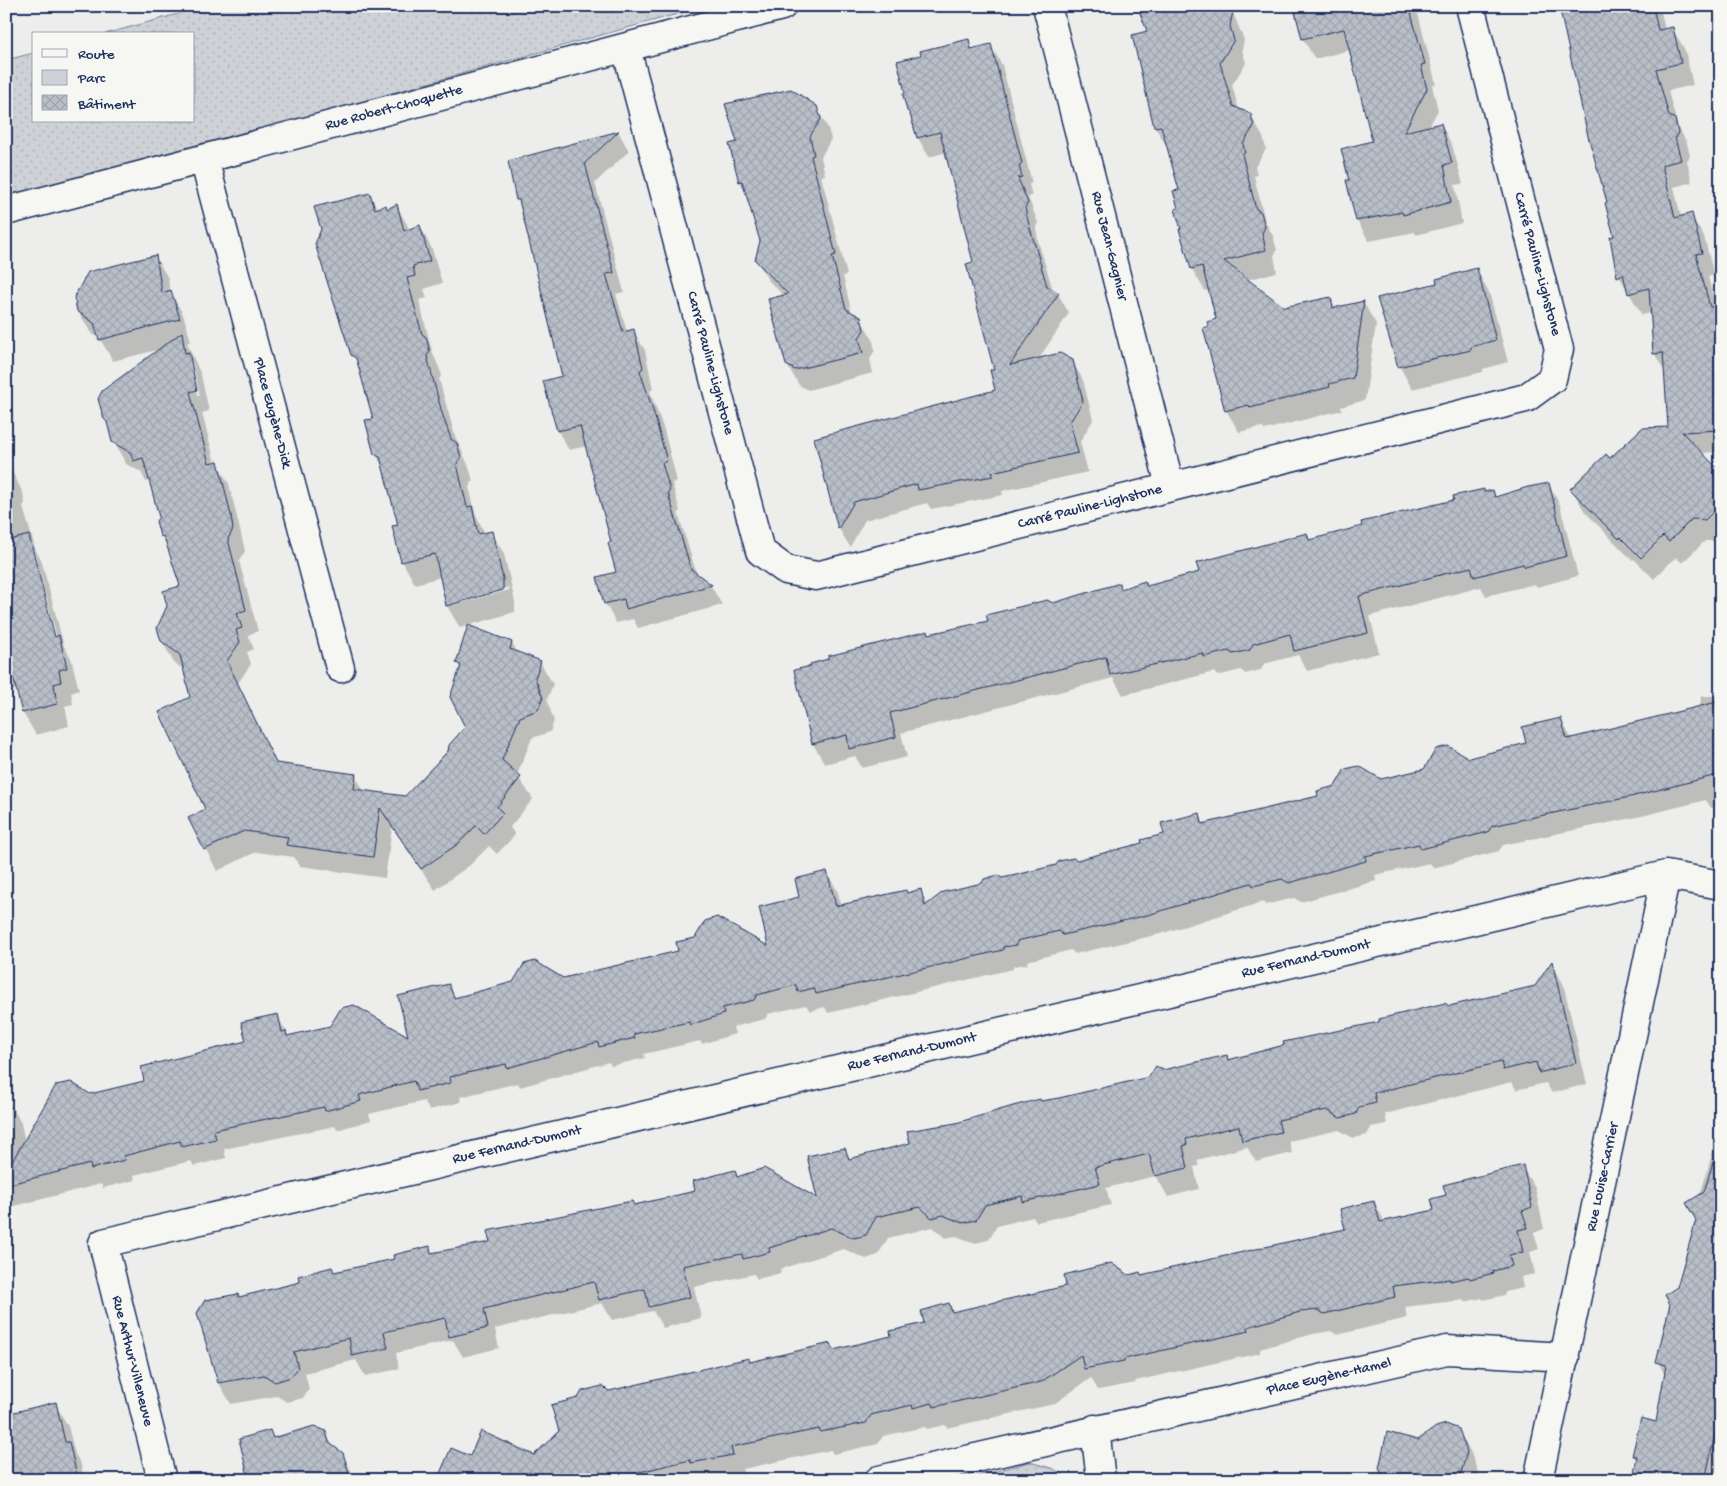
<svg xmlns="http://www.w3.org/2000/svg" width="1727" height="1486" viewBox="0 0 1727 1486" font-family="'Gochi Hand',sans-serif">
<defs>
<pattern id="green-dots" width="8" height="8" patternUnits="userSpaceOnUse" patternTransform="scale(1.25)"><rect width="8" height="8" fill="#ced2d7"/><path d="M2 2h.1M6 6h.1" fill="none" stroke="#b0b5bb" stroke-width="1.8" stroke-linecap="round"/></pattern>
<pattern id="building-cross-hatch" width="8" height="8" patternUnits="userSpaceOnUse" patternTransform="scale(1.25)"><rect width="8" height="8" fill="#b9bfc8"/><path d="M0 0l8 8M0 8l8-8" fill="none" stroke="#9ea4ae"/></pattern>
</defs>
<rect width="100%" height="100%" fill="#edeeec"/>
<filter id="ink" filterUnits="userSpaceOnUse"><feTurbulence type="fractalNoise" baseFrequency=".02" numOctaves="2"/><feDisplacementMap in="SourceGraphic" scale="10" xChannelSelector="R" yChannelSelector="G"/><feConvolveMatrix kernelMatrix="1 2 1 2 8 2 1 2 1" color-interpolation-filters="sRGB"/></filter>
<g filter="url(#ink)">
<path fill="url(#green-dots)" stroke="#74809a" d="M207 6H706L6 200V60L34 53V121H194V34H105Z
M1030 1462 1054 1469 1071 1480H963Z"/>
<path fill="#0003" fill-rule="evenodd" d="M84 6H107L105 10 95 13Z
M1160 6H1230L1232 10 1244 40 1242 50 1246 63 1232 85 1239 110 1250 115 1263 137 1266 149 1255 167 1257 175 1254 176 1265 221 1273 236 1277 250 1274 256 1277 272 1247 280 1284 308 1330 299 1336 309 1363 302 1376 324 1365 400 1341 407 1342 410 1264 430 1262 427 1239 432 1226 410 1210 327 1217 320 1210 290 1205 291 1192 269 1180 230H1182L1179 209 1181 191 1169 150 1155 127 1148 32Z
M1307 6H1416L1436 84 1432 85 1438 110 1429 127 1441 124 1452 145 1463 184 1455 185 1462 223 1416 235 1415 232 1369 241 1357 221 1351 181 1373 142 1350 50 1315 59 1303 39 1297 12 1308 10Z
M1562 6H1660L1665 30 1672 28 1685 50 1693 85 1668 91 1678 127 1687 143 1690 156 1687 161 1692 182 1674 187 1681 217 1691 215 1704 237 1714 275 1708 277 1716 308 1721 307V452L1701 453 1721 474V538L1718 541H1705L1682 563 1676 557 1654 579 1634 559 1632 560 1585 512 1572 490 1609 460 1670 429 1666 374 1654 353 1651 313 1642 315 1619 276 1616 237 1609 203Z
M968 41 973 50 991 46 1002 65 1032 183 1029 184 1032 196 1028 197 1038 223 1036 227 1038 241 1053 290 1058 294 1069 313 1038 360 1072 361 1083 380 1093 420 1080 442 1088 472 1002 491 1003 495 931 509 927 503 865 520 850 547 839 529 816 439 997 391 975 263 947 152 929 157 918 138 908 111 922 56Z
M816 107 828 128 831 139 821 157 825 175 821 176 847 275 843 276 852 314 860 318 872 338 875 350 870 359 873 373 808 390 799 385 787 365 784 296 768 280 756 260 761 242 747 194 740 182 730 145Z
M619 133 629 151 595 183 624 292 616 294 627 332 633 331 645 350 653 389 650 391 664 430 677 481 672 483 680 511 678 513 697 575 711 586 722 605 638 628 633 619 616 623 605 603 617 573 613 543 587 446 569 450 558 431 545 382 564 377 509 162Z
M369 195 378 209 387 210 397 206 410 230 420 226 432 249 442 283 424 289 427 298 419 300 432 351 442 375 439 379 455 436 469 467 473 481 469 487 476 515 485 534 491 532 504 554 515 602V612L460 628 447 606 441 577 415 584 402 561 400 526 385 470 375 453V420L360 367 353 355ZM509 587V590L453 605V603Z
M155 256 168 278 170 292 183 314 191 341 187 343 201 375 209 411 202 413 215 463H217L229 484 242 538 245 551 239 561 258 631 248 635 254 649 247 652 251 664 238 683 277 765 355 775 364 791 406 797 449 752 466 727 461 669 457 663 512 643 518 653 540 662 553 684 547 700 554 721 550 732 532 738 517 775 533 799 510 827 515 835 497 854 489 846 470 865 435 890 392 827 385 878 300 866 294 857 256 852 217 871 190 818 206 810 191 698 185 670 174 663 162 641 181 587 170 550 161 535V517L151 480 146 482 141 472 126 464 114 442 105 419 161 349 113 361 100 339 91 333 78 311ZM190 359 193 364 200 396H198Z
M1476 269 1489 292 1508 362 1483 369V372L1412 389 1400 367 1379 299 1438 284Z
M6 395 9 405H6Z
M6 459 23 493 25 503 23 507 36 551 41 559 64 646 71 658 79 690 71 693 73 704 65 706 69 726 36 735 23 713 17 689 6 691ZM28 539 32 543 58 642 56 643Z
M1549 485 1560 505 1578 576 1537 587 1535 584 1486 596 1481 587 1370 616 1379 653 1307 671 1298 655 1264 664 1261 670 1245 674 1241 670 1217 676 1214 672 1123 695 1113 678 901 733 907 757 862 768 855 756 825 764 813 744 929 636 990 622 1119 584 1123 590 1147 587 1200 573 1306 535 1310 541 1456 501 1483 490 1485 493 1492 492 1496 498Z
M1701 696H1721V808H1711L1706 800 1642 816 1503 845 1499 851 1433 868 1430 863 1375 875 1376 881 1301 902 1294 898 1265 905 1263 902 1160 934 1075 954 1071 950 1027 961 1028 964 1013 966V969L828 1013 825 1007 810 1011 806 1005 768 1014 765 1019 733 1027 735 1034 702 1044 700 1041 644 1054 645 1058 611 1066 609 1062 520 1087 518 1083 460 1097 461 1102 429 1110 424 1101 369 1114 371 1120 337 1130 335 1126 224 1149 226 1158 194 1166 191 1161 134 1175 135 1180 103 1188 101 1184 11 1207 6 1201V1104L10 1103 21 1123 25 1142 89 1095 146 1082 247 1042 277 1015 289 1037 410 1038 449 985 456 998 563 980 770 948 801 898 827 872 838 892 841 906 920 891 928 905 1002 879 1144 844 1166 835 1199 815 1205 825 1528 744 1560 719 1572 739 1700 707Z
M1551 963 1563 983 1587 1084 1552 1093 1546 1083 1516 1090 1512 1082 1385 1114 1387 1124 1371 1127 1367 1135 1353 1138 1339 1130 1289 1141 1292 1153 1256 1162 1247 1147 1197 1160 1199 1166 1194 1167 1199 1189 1168 1197 1156 1176 1106 1188 1111 1205 1037 1222 1033 1217 997 1226 988 1240 975 1243 956 1236 945 1238 933 1227 888 1238 878 1255 866 1259 844 1249 780 1269 781 1273 757 1279 754 1274 694 1287 701 1318 663 1328 653 1311 612 1320 602 1303 495 1329 499 1348 463 1357 453 1340 396 1353 399 1369 365 1376 356 1360 305 1373 309 1389 303 1398 287 1402 277 1396 231 1404 219 1383 238 1295 240 1298 395 1260 429 1248 433 1254 491 1243 697 1192 734 1171 738 1178 819 1200 844 1149 850 1159 912 1143 956 1124 1149 1078 1162 1071 1226 1056 1229 1061 1536 987Z
M1721 1078V1435L1713 1440 1721 1453V1480H1634L1638 1463 1633 1455 1657 1423 1665 1375 1658 1362 1697 1221 1700 1196 1719 1129 1715 1117 1721 1092 1718 1088Z
M1522 1167 1535 1188 1544 1229 1534 1233 1539 1249 1530 1252 1535 1274 1521 1277 1523 1288 1505 1292V1295L1483 1300 1482 1298 1464 1302 1463 1300 1405 1307 1407 1318 1337 1335 1331 1331 1313 1334 1260 1349V1353L1135 1381 1136 1383 1098 1390 1091 1378 1054 1404 947 1428 945 1425 927 1429 925 1427 883 1436 878 1444 833 1454 831 1450 743 1469 744 1477 729 1480H444L470 1457H535L609 1392 749 1359 751 1363 830 1345 834 1351 893 1337 925 1324 949 1305 954 1313 1128 1276H1142L1346 1230 1374 1202 1385 1222 1435 1211 1447 1196Z
M55 1404 68 1426 75 1454 81 1465 84 1480H6Z
M1458 1430 1471 1453 1479 1475 1478 1480H1385L1418 1442Z
M325 1432 335 1449 342 1453 356 1480H263Z
M1239 1475 1262 1480H1237Z"/>
<path fill="url(#building-cross-hatch)" stroke="#1b2f5e" d="M1166 6H1234L1230 26 1234 40 1220 63 1233 106 1251 114 1254 126 1243 144 1245 153 1242 154 1256 209 1261 212 1265 227 1262 233 1266 250 1224 261 1284 307 1331 297 1333 308 1364 301 1353 378 1329 384 1330 387 1250 408 1249 405 1225 411 1203 328 1209 326 1207 322 1216 319 1202 266 1191 269 1179 229H1181L1175 209 1178 208 1173 191 1179 190 1161 126 1154 127 1132 35 1147 31 1140 13Z
M1315 6H1409L1425 64 1421 65 1427 89 1404 132 1441 123 1452 163 1444 165 1451 202 1403 215 1402 212 1356 221 1346 180H1349L1341 149 1372 141 1344 29 1302 39 1295 12Z
M1559 6H1653L1658 30 1673 27 1681 63 1656 69 1669 116 1675 119 1678 133 1675 138 1681 160 1662 165 1675 218 1692 213 1702 253 1696 254 1710 307 1721 306V430L1682 432 1721 472V504L1705 520 1692 519 1669 542 1663 536 1641 558 1620 537 1619 539 1570 489 1606 454 1610 458 1642 428 1668 427 1663 353 1653 354 1649 288 1628 294 1623 274 1617 277 1610 237 1614 236 1605 203 1607 202 1588 136Z
M969 39 971 49 991 44 1022 163 1019 165 1022 177 1018 178 1028 203 1025 208 1028 221 1047 286 1059 293 1010 365 1060 353 1073 360 1083 401 1070 422 1078 453 992 472 993 476 918 490 917 484 854 502 838 529 814 438 995 390 990 370H994L966 264 973 262 940 132 917 138 910 114 907 111 903 95 905 92 897 61 921 55 920 51Z
M791 89 817 106 821 119 810 136 814 155 811 156 836 255 832 256 846 309 861 317 864 330 859 338 863 353 795 370 786 365 768 299 788 294 755 260 760 241 742 181 739 182 729 144 737 142 725 104Z
M619 131 585 163 614 273 606 274 623 332 634 329 643 368 640 371 653 410 667 461 662 463 670 490 668 493 691 569 712 585 626 609 624 599 604 604 597 577 616 572 608 543 611 542 580 426 557 431 543 381 562 376 519 200H516L508 161Z
M370 193 375 209 386 205 387 209 397 204 404 231 420 225 430 261 413 266 415 276 407 278 422 334 426 337 430 352 427 356 442 413 451 439 457 443 461 458 457 464 467 507 472 506 478 534 492 531 503 579V590L446 606 435 554 401 562 392 526 398 525 380 457 374 454 365 420 373 419 356 358 351 355 315 244 321 229 314 207Z
M156 255 162 293 171 290 180 319 99 340 94 323 77 311 74 297 88 272Z
M1477 268 1496 340 1471 347V350L1398 367 1377 298 1437 283 1436 279Z
M182 332 185 353 189 352 197 390 190 392 209 463 218 461 231 515 233 529 228 539 246 610 237 613 242 628 236 630 240 642 227 661 276 763 356 774 354 789 405 796 448 751 449 745 465 727 450 697 461 665 456 663 468 625 512 642 510 649 541 661 535 678 543 698 538 710 520 717 502 760 521 777 497 807 503 813 484 834 476 826 458 844 421 869 380 808 373 857 286 845 288 837 244 831 204 850 188 818 205 809 159 712 190 697 180 655 161 641 157 628 167 606 163 591 180 586 164 537 160 536 156 521 159 517 143 458 133 461 131 453 112 442 107 422 104 419 98 399 102 391Z
M1549 483 1567 556 1525 567 1523 564 1474 577 1471 567 1359 596 1368 633 1294 651 1290 634 1253 644 1250 650 1233 654 1228 651 1204 657 1203 653 1110 675 1106 657 890 713 896 737 849 749 847 735 812 744 794 670 811 666 810 664 828 659V656L928 631 929 634 988 621 986 615 1047 600 1053 603 1120 583 1121 589 1145 581 1147 586 1199 572 1196 563 1307 533 1309 540 1362 526 1361 522 1454 500 1453 496 1484 489V492L1493 490 1495 497 1528 487Z
M29 535 55 637 59 635 67 668 59 670 61 682 54 684 57 704 22 713 13 677 9 678 6 660V541Z
M1721 701V774L1630 797 1492 826 1488 832 1421 849 1419 844 1365 856 1366 861 1289 883 1282 879 1253 886 1251 883 1148 915 1063 935 1059 931 1017 941V945L1003 947V950L816 994 814 988 798 992 796 985 757 995 754 1000 723 1008 724 1014 690 1025 689 1022 634 1034 635 1038 599 1047 598 1042 507 1068 506 1064 450 1077 451 1083 417 1091 414 1081 359 1095 361 1101 325 1111 324 1107 214 1130 216 1139 182 1147 180 1141 124 1156 125 1160 91 1169 90 1164 6 1185V1172L56 1085 71 1082 90 1094 144 1081 141 1067 246 1041 241 1022 278 1014 282 1032 286 1031 287 1036 330 1026 341 1008 354 1005 408 1036 398 996 449 984 454 998 513 982 524 964 535 961 563 978 678 951 676 942 695 938 705 921 717 917 768 946 759 907 799 897 795 879 827 871 836 906 906 890 907 893 921 889 925 906 943 892 982 883 984 879 998 875 1002 878 1016 875 1056 865 1059 861 1073 858 1077 860 1142 843 1141 840 1164 834 1161 823 1200 813 1202 824 1318 796 1317 791 1335 786 1345 769 1359 766 1381 779 1424 769 1436 749 1448 746 1469 758 1526 743 1522 727 1561 718 1567 739Z
M1552 961 1576 1063 1539 1073 1536 1062 1503 1070 1501 1062 1374 1093 1376 1103 1359 1107 1356 1114 1340 1118 1327 1110 1278 1120 1281 1132 1242 1141 1239 1126 1186 1139 1187 1145 1183 1146 1188 1168 1155 1176 1149 1154 1095 1167 1100 1184 1023 1202 1022 1196 985 1205 976 1220 962 1223 943 1215 932 1218 920 1207 876 1217 866 1235 854 1238 831 1228 769 1248 770 1252 743 1259 742 1254 683 1266 690 1297 649 1307 645 1289 599 1300 594 1282 484 1309 488 1328 449 1337 445 1318 384 1332 388 1348 352 1356 349 1338 294 1352 298 1368 291 1377 275 1382 264 1375 218 1383 197 1313 205 1300 238 1294 239 1297 300 1282 298 1276 332 1267 334 1272 394 1259 393 1255 430 1246 431 1253 490 1242 487 1231 632 1201 634 1205 695 1191 693 1181 735 1170 737 1177 764 1168 817 1198 807 1156 845 1148 849 1159 910 1143 907 1131 956 1123 1013 1106 1040 1099 1041 1101 1059 1098 1149 1077 1156 1066 1163 1070 1227 1055 1228 1060 1284 1045 1283 1042 1379 1022V1019L1445 1003 1449 1006 1535 986Z
M1713 1162 1721 1163V1407L1705 1480H1633L1637 1456H1632L1641 1418 1656 1422 1666 1365 1656 1362 1670 1304 1665 1295 1677 1287 1696 1220 1686 1203 1704 1192Z
M1523 1165 1532 1207 1522 1211 1528 1228 1518 1230 1523 1252 1509 1255 1512 1266 1493 1271 1494 1273 1470 1279 1469 1277 1450 1281V1279L1393 1286 1395 1297 1324 1314 1318 1310 1300 1312 1248 1327 1249 1331 1124 1359V1361L1084 1369 1081 1355 1041 1382 934 1407 932 1403 913 1408 912 1405 871 1415 866 1423 820 1432 819 1429 731 1447 733 1455 691 1463 690 1460 635 1473 625 1480H437L451 1448 470 1456 481 1431 534 1455 559 1431 551 1405 578 1398 582 1391 602 1386 609 1391 749 1358 750 1362 831 1343 833 1350 891 1336 890 1331 924 1323 921 1311 949 1303 952 1312 1066 1286 1064 1275 1111 1263 1129 1275 1140 1272 1141 1275 1345 1229 1340 1209 1374 1201 1380 1222 1434 1210 1431 1199 1446 1195 1443 1185Z
M56 1402 65 1442H69L78 1480H6V1414Z
M1446 1424 1459 1429 1467 1452 1459 1480H1384L1379 1468 1387 1432 1418 1440 1436 1427Z
M314 1426 326 1431 329 1443 343 1453 351 1480H249L239 1439 270 1430 273 1438Z"/>
<g fill="none" stroke-linecap="round" stroke-linejoin="round">
<g stroke="#1b2f5e" stroke-width="31">
<path id="street" d="M1047 6 1170 486
M626 48 760 551 786 570 816 576 1526 398 1552 379 1559 349 1470 6
M204 159 340 668
M6 211 782 6
M1095 1429 1101 1480
M162 1480 103 1243 1666 875 1721 885
M879 1480 1447 1350 1565 1357
M1538 1480 1666 875"/>
</g>
<use href="#street" stroke="#f6f6f2" stroke-width="28"/>
</g>
</g>
<g text-anchor="middle" dominant-baseline="central" stroke-width="4" stroke-linejoin="round" paint-order="stroke">
<g font-size="15" fill="#1b2f5e" stroke="#f6f6f2">
<text transform="translate(394 108) rotate(-15)">Rue Robert-Choquette</text>
<text transform="translate(1109 246) rotate(76)">Rue Jean-Gagnier</text>
<text transform="translate(1537 264) rotate(75)">Carré Pauline-Lighstone</text>
<text transform="translate(710 363) rotate(75)">Carré Pauline-Lighstone</text>
<text transform="translate(272 413) rotate(75)">Place Eugène-Dick</text>
<text transform="translate(1090 507) rotate(-14)">Carré Pauline-Lighstone</text>
<text transform="translate(1306 959) rotate(-13)">Rue Fernand-Dumont</text>
<text transform="translate(912 1052) rotate(-13)">Rue Fernand-Dumont</text>
<text transform="translate(517 1145) rotate(-13)">Rue Fernand-Dumont</text>
<text transform="translate(1603 1177) rotate(-78)">Rue Louise-Carrier</text>
<text transform="translate(132 1361) rotate(76)">Rue Arthur-Villeneuve</text>
<text transform="translate(1329 1377) rotate(-13)">Place Eugène-Hamel</text>
</g>
</g>
<rect width="1727" height="1486" fill="none" stroke="#f6f6f2" stroke-width="25"/>
<rect x="12" y="12" width="1702" height="1461" fill="none" stroke="#1b2f5e" stroke-width="2" filter="url(#ink)"/>
<rect x="32" y="32" width="162" height="90" fill="#f6f6f2" stroke="#9ea6b7"/>
<rect x="42" y="49" width="25" height="8" fill="#f6f6f2" stroke="#9ea6b7"/>
<text x="78" y="58" font-size="15" fill="#1b2f5e">Route</text>
<rect x="42" y="70" width="25" height="15" fill="#ced2d7" stroke="#9ea6b7"/>
<text x="78" y="82" font-size="15" fill="#1b2f5e">Parc</text>
<rect x="42" y="95" width="25" height="15" fill="url(#building-cross-hatch)" stroke="#9ea6b7"/>
<text x="78" y="108" font-size="15" fill="#1b2f5e">Bâtiment</text>
</svg>
